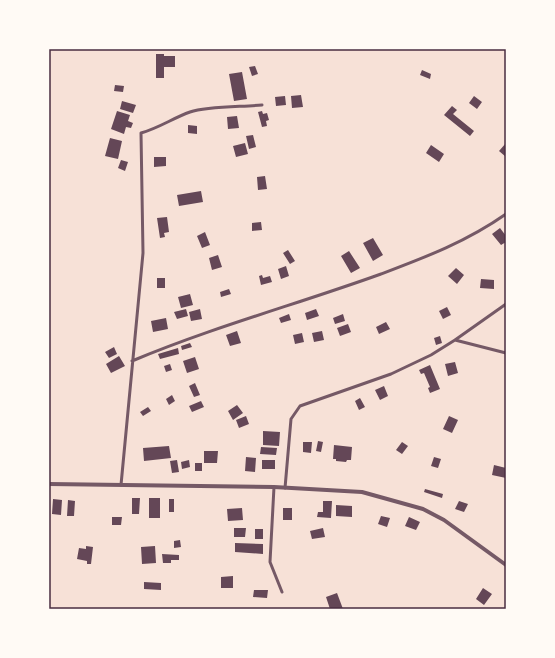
<svg xmlns="http://www.w3.org/2000/svg" width="555" height="658" viewBox="0 0 555 658" font-family="Inter,sans-serif">
<rect width="100%" height="100%" fill="#f7e1d7"/>
<path fill="#644757" d="M156 54H164V56H175V67H164V78H156Z
M255 66 258 74 252 76 249 67Z
M422 70 431 74 430 79 420 75Z
M242 72 247 99 234 101 229 74Z
M115 85 124 86 123 92 114 91Z
M301 95 303 107 292 108 291 96Z
M285 96 286 105 276 106 275 97Z
M474 96 482 102 477 109 469 103Z
M122 101 136 105 133 113 120 109Z
M452 106 457 110 453 114 474 131 470 136 444 115Z
M117 111 130 115 128 121 133 123 131 128 126 127 124 134 111 129Z
M262 111 263 114 267 113 269 120 266 121 267 126 262 127 258 112Z
M237 116 239 128 228 129 227 117Z
M188 125 197 126V134L188 133Z
M253 135 256 147 249 149 246 136Z
M110 138 122 141 118 159 105 156Z
M245 143 248 154 236 157 233 146Z
M506 143V157L499 151Z
M431 145 444 154 439 162 426 153Z
M154 157H166V166L154 167Z
M121 160 128 162 125 171 118 168Z
M265 176 267 189 258 190 257 177Z
M201 191 203 202 179 206 177 195Z
M167 217 169 232 164 233 165 237 160 238 157 218Z
M261 222 262 230 252 231V223Z
M500 228 506 236V242L501 245 492 234Z
M205 232 210 245 202 248 197 236Z
M373 238 383 255 373 261 363 243Z
M288 250 295 261 290 264 283 253Z
M349 251 360 268 351 273 341 256Z
M218 255 222 267 212 270 209 258Z
M286 266 289 276 281 279 278 269Z
M456 268 464 275 457 284 448 276Z
M262 275 263 278 270 276 272 282 261 285 259 276Z
M157 278H165V288H157Z
M481 279 494 280V289L480 288Z
M229 289 231 294 221 297 220 292Z
M190 294 193 305 181 308 178 297Z
M447 307 451 315 443 319 439 311Z
M186 309 188 316 177 319 174 312Z
M200 309 202 319 191 321 189 312Z
M316 309 319 316 307 320 305 313Z
M289 314 291 320 281 323 279 318Z
M343 314 345 321 335 324 333 318Z
M166 318 168 329 153 332 151 321Z
M386 322 390 329 379 334 376 327Z
M348 324 351 332 340 336 337 328Z
M237 331 241 343 230 346 226 335Z
M322 331 324 340 314 342 312 333Z
M302 333 304 342 295 344 293 335Z
M440 336 442 343 436 345 434 338Z
M190 343 192 347 182 350 181 346Z
M114 347 117 354 109 358 105 352Z
M178 348 179 354 160 359 158 354Z
M119 356 125 366 111 373 106 364Z
M195 357 199 369 187 373 183 361Z
M455 362 458 373 448 376 445 364Z
M170 364 172 370 166 372 164 366Z
M430 365 440 389 430 393 428 388 430 387 424 373 421 374 419 370Z
M195 383 200 395 194 397 189 386Z
M384 386 388 396 380 400 375 390Z
M172 395 175 401 169 405 166 399Z
M360 398 365 407 359 410 355 401Z
M201 401 204 407 192 412 189 406Z
M237 405 243 413 233 420 228 411Z
M148 407 151 411 143 416 140 412Z
M246 416 249 424 239 428 236 420Z
M449 416 458 420 452 433 443 429Z
M263 431 280 432 279 446 263 445Z
M318 441 323 442 321 452 316 451Z
M303 442H312L311 453 303 452Z
M402 442 408 446 402 454 396 450Z
M334 445 352 447 351 460H347L346 462 336 461V459H333Z
M169 446 171 458 144 461 143 448Z
M261 447 277 448 276 455 260 454Z
M204 451H218L217 463H204Z
M246 457 256 458 255 472 245 471Z
M434 457 441 459 438 468 431 466Z
M177 460 179 472 172 473 170 461Z
M189 460 190 467 182 469 181 462Z
M262 460H275V469H262Z
M195 463H202V471H195Z
M494 465 506 468V478L492 475Z
M425 489 443 494 442 498 424 492Z
M132 498H140L139 514H132Z
M149 498H160V518H149Z
M53 499 62 500 61 515 52 514Z
M169 499H174V512H169Z
M68 500 75 501 74 516H67Z
M323 501H332L331 518 317 517 318 512H323Z
M459 501 468 504 464 512 455 509Z
M336 505 352 506V517L336 516Z
M242 508 243 520 228 521 227 509Z
M283 508H292V520H283Z
M381 516 390 518 387 527 378 524Z
M112 517H122L121 525H112Z
M409 517 420 522 416 530 405 526Z
M234 528H246L245 537H234Z
M323 528 325 537 312 539 310 531Z
M255 529H263V539H255Z
M180 540 181 547 174 548V541Z
M235 543 263 544V554L235 552Z
M86 546 93 547 91 564H87V561L77 559 79 548 86 549Z
M155 546 156 563 142 564 141 547Z
M162 554 179 555V560H171V563H163Z
M233 576V588H221V577Z
M144 582 161 583V590L144 589Z
M483 588 492 594 484 605 476 599Z
M254 590H268L267 598 253 597Z
M337 593 343 609H330L326 597Z"/>
<g fill="none" stroke-linecap="round" stroke-linejoin="round">
<path stroke="#755966" stroke-width="3" d="M455 340 506 353
M132 361C213 327 298 304 381 274 426 257 466 242 506 214
M121 485 143 253 141 133C159 128 173 118 190 112 208 106 242 107 262 105
M274 487 270 562 282 592
M285 488 291 419 300 406 391 374 431 355 455 340 506 304"/>
<path stroke="#755966" stroke-width="4" d="M49 484 274 487 362 492 423 509 444 520 506 565"/>
</g>
<rect width="555" height="658" fill="none" stroke="#fffaf5" stroke-width="100"/>
<rect x="50" y="50" width="455" height="558" fill="none" stroke="#4a2c40" stroke-width="1.5"/>
</svg>
